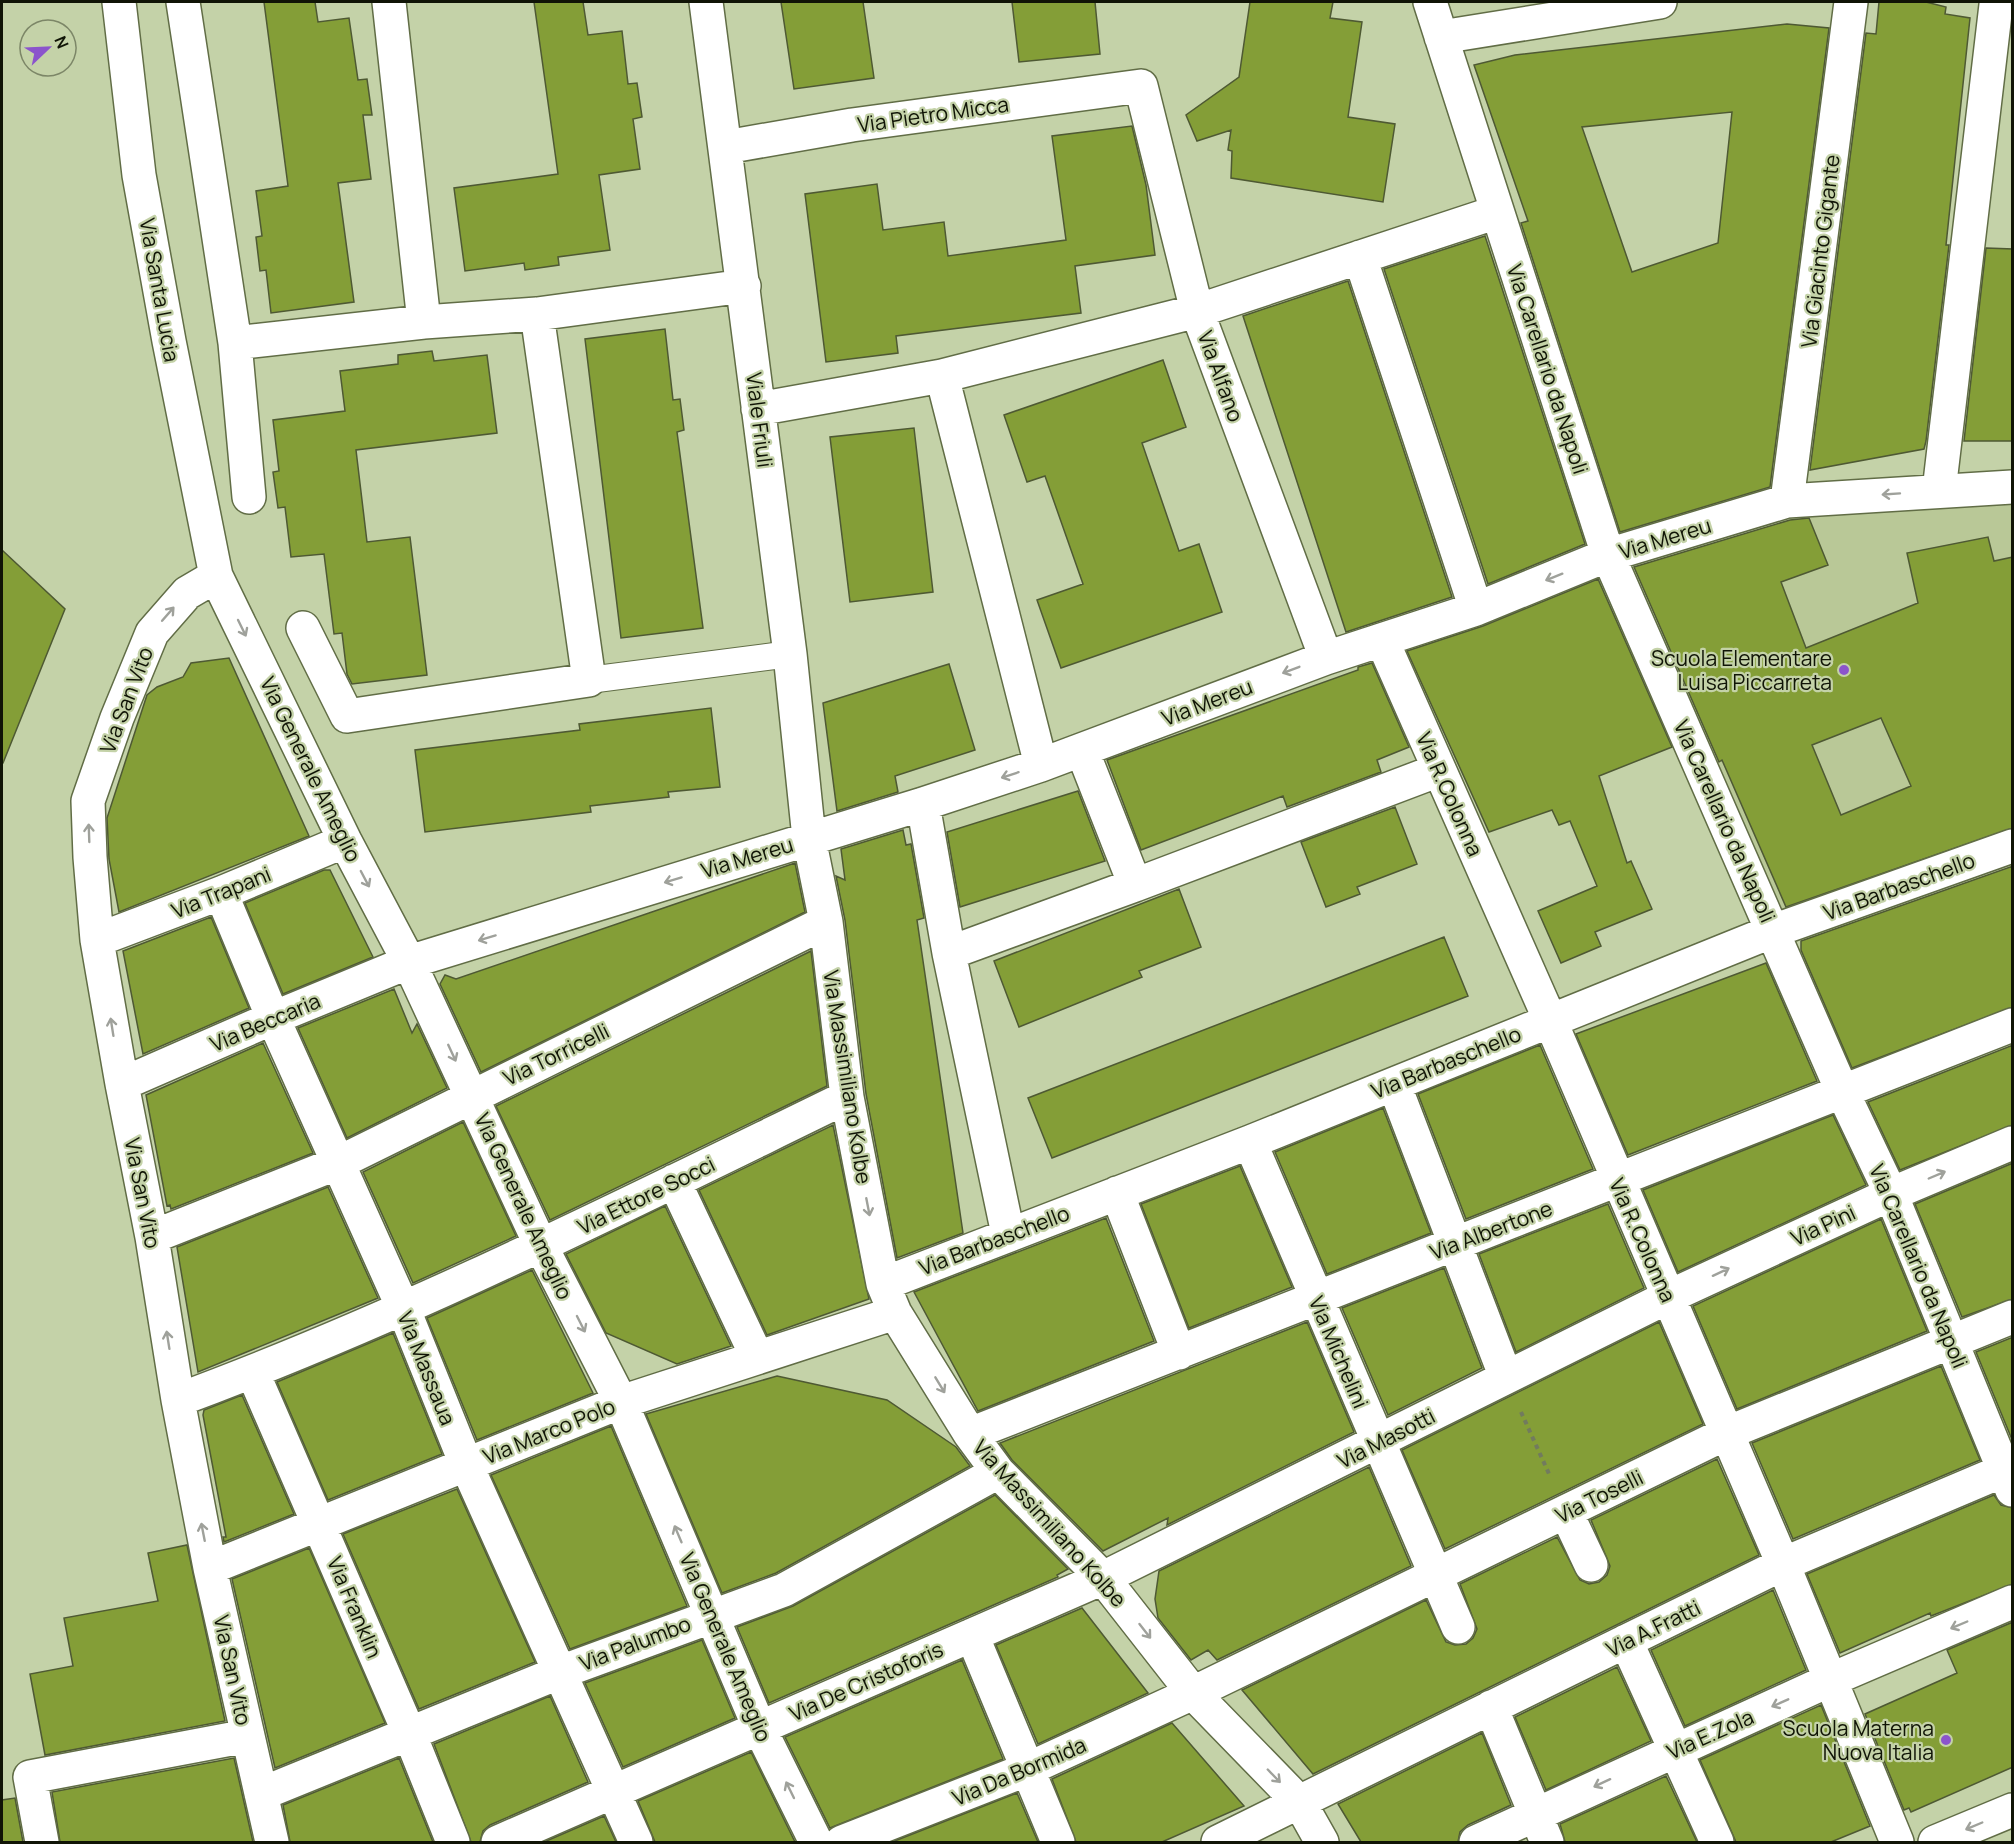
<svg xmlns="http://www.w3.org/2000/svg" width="2014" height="1844" viewBox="0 0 2014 1844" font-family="Manrope,sans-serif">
<rect width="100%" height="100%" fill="#c4d2a8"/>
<path fill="#b9c897" d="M2012 503V826L1784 914 1712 762 1641 578 1811 512Z"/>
<path fill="#849e37" stroke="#4e5933" stroke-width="1.5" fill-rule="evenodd" d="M264 2H315L318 22 349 18 358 80 367 79 372 115H363L371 179 338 183 354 302 271 313 266 270 260 271 256 237 262 236 256 191 288 186Z
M534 2H583L588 35 622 31 628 84 637 83 642 117 633 119 640 169 599 175 610 250 558 257 559 265 525 270 524 263 465 271 454 188 558 174Z
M781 2H863L874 78 794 89Z
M1012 2H1095L1100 54 1019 62Z
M1250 2H1333L1330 18 1362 22 1348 117 1395 124 1383 202 1231 178 1232 151 1228 150 1231 130 1197 141 1186 115 1239 77Z
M1879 2H1926L1946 7 1945 14 1970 18 1946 245H1949L1926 441 1924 449 1810 470 1866 33 1876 34Z
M1787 24 1829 28 1770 487 1620 532 1521 223 1528 221 1474 65 1515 55ZM1732 112 1718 243 1632 272 1582 127Z
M1132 126 1146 185 1155 255 1075 266 1081 313 896 336 898 353 826 362 805 194 877 184 883 230 944 222 948 256 1066 240 1052 136Z
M1485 236 1585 544 1488 584 1384 269Z
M1986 248 2013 249V441H1964Z
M1348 281 1452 597 1346 632 1243 316Z
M665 329 673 400 680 399 684 430 677 432 703 628 621 638 585 339Z
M432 351 434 361 487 355 497 433 356 450 367 542 410 537 427 675 352 684 347 674 342 633 334 634 324 554 291 557 285 507 278 508 273 472 279 471 273 420 345 411 340 371 398 364V355Z
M1163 360 1186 427 1142 443 1179 551 1199 544 1222 612 1061 668 1037 600 1083 584 1045 476 1027 482 1004 415Z
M914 428 933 592 850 602 830 437Z
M1809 518 1828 565 1781 582 1806 648 1918 603 1907 553 1988 537 1994 561 2013 557V828L1786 907 1722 760 1719 762 1634 567 1790 520ZM1881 718 1911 786 1841 815 1812 745Z
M2 550 65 609 3 763H2Z
M1598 579 1672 747 1599 776 1627 863 1631 861 1652 909 1595 932 1601 946 1561 963 1538 911 1597 886 1570 821 1559 825 1552 810 1489 832 1407 651 1483 626Z
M229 658 309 836 119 912 109 859 107 818 147 695 157 687 183 677 191 663Z
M1372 663 1409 747 1377 760 1381 772 1287 807 1283 796 1141 850 1107 760 1358 670V667Z
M949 664 975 750 895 776 898 792 837 811 823 703Z
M711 708 720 787 668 792 669 797 590 806 591 812 425 832 415 750 580 730 579 724Z
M1078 791 1105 861 960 907 947 832Z
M1395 807 1417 864 1357 887 1360 894 1326 907 1301 842Z
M903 830 906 845 911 844 924 918 917 920 963 1233 897 1258 866 1094 845 920 836 876 845 880 841 849Z
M795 863 805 912 481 1072 440 984 445 975 456 979Z
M2013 866V1007L1852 1068 1801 950V941Z
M324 870H330L373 957 283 994 245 903Z
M1179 889 1201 947 1139 971 1142 977 1019 1027 994 961Z
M211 917 249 1008 143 1054 123 951Z
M1444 937 1468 996 1052 1158 1028 1098Z
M811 951 827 1086 550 1220 496 1106Z
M1766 963 1817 1081 1628 1155 1576 1034Z
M394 989 412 1033 417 1024 447 1088 347 1138 298 1028Z
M263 1043 313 1153 171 1209 170 1205 167 1206 146 1095Z
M1540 1045 1593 1169 1466 1219 1418 1094Z
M2013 1045V1125L1900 1170 1868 1102Z
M1383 1108 1431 1233 1327 1274 1275 1152Z
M1833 1115 1866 1185 1678 1272 1643 1190Z
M463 1122 516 1236 413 1283 363 1172Z
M833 1125 869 1299 767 1335 699 1190Z
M2013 1163V1299L1962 1317 1915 1204Z
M1240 1166 1292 1287 1189 1328 1141 1204Z
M328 1187 378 1298 198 1372 177 1247Z
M1608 1204 1644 1288 1516 1352 1479 1254Z
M665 1206 731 1346 677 1364 606 1333 566 1254Z
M1106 1218 1154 1341 978 1411 914 1292Z
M1881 1219 1927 1331 1737 1409 1693 1306Z
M1444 1268 1482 1368 1388 1415 1342 1308Z
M532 1270 593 1393 477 1440 427 1318Z
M1307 1322 1354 1432 1167 1525 1168 1518 1103 1551 1012 1460 1000 1443Z
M1659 1322 1703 1424 1445 1549 1402 1450Z
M393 1333 442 1454 328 1500 277 1382Z
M2013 1337V1442L1976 1352Z
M1941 1366 1980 1460 1793 1539 1752 1443Z
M777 1376 887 1400 956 1447 970 1466 776 1573 722 1593 646 1414Z
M242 1395 294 1514 224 1542 223 1537H226L203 1415 204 1410Z
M611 1426 687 1606 570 1649 491 1475Z
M1717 1459 1759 1555 1313 1774 1242 1690 1426 1600 1446 1642 1455 1645 1466 1644 1473 1638 1477 1629 1460 1584 1557 1537 1580 1580 1589 1584 1599 1582 1607 1575 1610 1566 1591 1520Z
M1369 1467 1411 1566 1217 1660 1208 1650 1191 1660 1158 1618 1155 1599 1159 1571Z
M457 1489 535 1662 419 1709 343 1534Z
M995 1495 1068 1569 1057 1575 1058 1577 769 1703 737 1627 793 1606Z
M1994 1495 2001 1505 2013 1508V1584L1931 1616 1930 1613 1840 1653 1807 1574Z
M187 1545 225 1721 45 1755 30 1674 73 1666 64 1618 158 1601 148 1553Z
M309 1548 385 1723 275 1768 232 1579Z
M1773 1590 1806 1670 1685 1726 1651 1650Z
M1082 1608 1148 1693 1038 1744 996 1645Z
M2013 1622V1767L1911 1812 1909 1808 1904 1810 1865 1714 1957 1673 1947 1650Z
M702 1640 735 1718 623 1767 585 1683Z
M962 1660 1003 1759 830 1828 785 1737Z
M1617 1667 1651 1741 1546 1790 1515 1717Z
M550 1696 588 1782 490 1825 483 1831 480 1842H471L434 1744Z
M1821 1705 1870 1826 1831 1842H1736L1700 1760Z
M1172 1723 1244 1806 1162 1842H1076L1052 1779Z
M1482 1733 1511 1805 1468 1825 1460 1832 1458 1842H1361L1338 1804Z
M751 1752 795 1842H655L638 1801Z
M234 1758 253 1842H60L52 1792Z
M399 1758 433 1842H290L283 1805Z
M1666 1776 1697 1842H1565L1560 1824Z
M1017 1793 1038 1842H892Z
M15 1798 23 1842H2V1800Z
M604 1816 616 1842H544Z"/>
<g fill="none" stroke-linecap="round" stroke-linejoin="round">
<g stroke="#616d46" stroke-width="28">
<path id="pedestrian" d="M589 680 790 654"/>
</g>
<g stroke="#616d46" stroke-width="36">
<path id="minor" d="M119 2 139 175 169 341 216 576 345 841 409 962 541 1246 621 1402 759 1727 816 1842
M183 2 235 343
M389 2 424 322
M706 2 790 654 809 838 826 922 847 1097 883 1284 895 1313 970 1434 998 1472 1103 1578 1193 1693 1300 1803 1322 1842
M1430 2 1608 555 1843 1093 1891 1194 2012 1490
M1441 37 1660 2
M726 147 852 125 1141 86 1197 311 1326 658
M1360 257 1476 609
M942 376 1041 765
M758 409 942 376 1197 311 1497 212
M1939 491 1996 5
M249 497 235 343 424 322 537 314 744 286
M1787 501 1851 2
M216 576 187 593 152 633 117 718 88 801 90 857 97 940 122 1084 152 1237 178 1400 210 1568 272 1842
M303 628 347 716 589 680 537 314
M1382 640 1550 1020 1783 1564 1897 1842
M1082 750 1135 885 1439 770
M923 804 949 953 1008 1234
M221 893 273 1018 404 1310 466 1464 636 1842
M97 940 221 893 345 841
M949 953 1135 885
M122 1084 273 1018 409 962 923 804 1041 765 1326 658 1476 609 1608 555 1787 501 2012 487
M1394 1084 1505 1375
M1250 1142 1458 1627
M674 1181 757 1357
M1117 1193 1179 1353
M152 1237 338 1163 826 922
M883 1284 1250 1142 1773 931 2012 846
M253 1373 410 1735 453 1842
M178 1400C408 1315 627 1204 847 1097
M970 1434 2012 1025
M1566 1512 1591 1565
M210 1568 621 1402 895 1313
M972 1635 1058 1842
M1626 1641 1717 1842
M1491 1707 1547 1842
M261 1794 558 1673 784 1590 998 1472
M42 1842 30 1777 247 1736
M498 1842 1103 1578 1668 1297 1891 1194 2012 1143
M842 1842 1028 1769 1193 1693 1727 1433 2012 1317
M1218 1842 1783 1564 2012 1467
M1476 1842 1830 1680 2012 1602"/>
</g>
<g stroke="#616d46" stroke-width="36">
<path id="secondary" d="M1935 1842 2012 1810"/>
</g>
<path stroke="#727b5e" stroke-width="4" stroke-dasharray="4.5 4.5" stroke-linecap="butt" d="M1521 1412 1550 1476"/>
<use href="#pedestrian" stroke="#fff" stroke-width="26"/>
<use href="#minor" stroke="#fff" stroke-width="33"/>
<use href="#secondary" stroke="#fff" stroke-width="33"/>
</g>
<defs><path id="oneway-shaft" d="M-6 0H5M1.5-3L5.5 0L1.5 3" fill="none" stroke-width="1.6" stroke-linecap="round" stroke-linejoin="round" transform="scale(1.5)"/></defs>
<g stroke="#9fa19b">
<use href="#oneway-shaft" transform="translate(1891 494) rotate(176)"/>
<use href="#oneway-shaft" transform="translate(1554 577) rotate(158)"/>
<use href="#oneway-shaft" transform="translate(168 614) rotate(-49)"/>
<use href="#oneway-shaft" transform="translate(242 628) rotate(64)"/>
<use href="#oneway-shaft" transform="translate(1291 670) rotate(159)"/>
<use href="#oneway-shaft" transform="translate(1010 775) rotate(162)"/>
<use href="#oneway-shaft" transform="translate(89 833) rotate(-92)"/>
<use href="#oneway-shaft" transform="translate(365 879) rotate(62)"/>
<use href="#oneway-shaft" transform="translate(673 880) rotate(163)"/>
<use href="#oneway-shaft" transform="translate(487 938) rotate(163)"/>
<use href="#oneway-shaft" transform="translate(112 1027) rotate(-99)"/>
<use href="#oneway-shaft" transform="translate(452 1053) rotate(65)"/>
<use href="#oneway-shaft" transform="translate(1937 1175) rotate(-23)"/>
<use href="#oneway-shaft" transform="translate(868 1207) rotate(79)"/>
<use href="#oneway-shaft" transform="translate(1721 1272) rotate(-25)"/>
<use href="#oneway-shaft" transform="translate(581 1324) rotate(63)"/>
<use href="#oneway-shaft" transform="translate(168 1340) rotate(-99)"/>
<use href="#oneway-shaft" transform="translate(940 1385) rotate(59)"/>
<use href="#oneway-shaft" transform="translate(203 1532) rotate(-101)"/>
<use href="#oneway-shaft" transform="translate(678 1534) rotate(-113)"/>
<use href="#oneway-shaft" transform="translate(1959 1625) rotate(157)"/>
<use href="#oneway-shaft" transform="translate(1145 1631) rotate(52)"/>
<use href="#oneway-shaft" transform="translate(1780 1703) rotate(156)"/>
<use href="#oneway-shaft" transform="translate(1274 1776) rotate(46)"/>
<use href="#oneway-shaft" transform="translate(1602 1783) rotate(155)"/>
<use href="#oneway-shaft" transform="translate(790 1790) rotate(-116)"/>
<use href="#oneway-shaft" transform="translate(1974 1826) rotate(157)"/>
</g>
<g fill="#8b54cc" stroke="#c4d2a8" stroke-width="2">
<circle cx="1844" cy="670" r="6"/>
<circle cx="1946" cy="1740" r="6"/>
</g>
<g text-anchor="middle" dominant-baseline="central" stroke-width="4.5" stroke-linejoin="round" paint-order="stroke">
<g font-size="21" fill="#101406" stroke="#c4d2a8">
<text transform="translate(933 114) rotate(-8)">Via Pietro Micca</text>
<text transform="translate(1820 251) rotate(-83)">Via Giacinto Gigante</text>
<text transform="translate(160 290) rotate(80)">Via Santa Lucia</text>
<text transform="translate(1548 369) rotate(72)">Via Carellario da Napoli</text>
<text transform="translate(1221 376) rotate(70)">Via Alfano</text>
<text transform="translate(760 420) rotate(83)">Viale Friuli</text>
<text transform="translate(1665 538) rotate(-17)">Via Mereu</text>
<text transform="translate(126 700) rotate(-69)">Via San Vito</text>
<text transform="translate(1207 702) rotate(-21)">Via Mereu</text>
<text transform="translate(311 769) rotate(64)">Via Generale Ameglio</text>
<text transform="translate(1450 794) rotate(66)">Via R.Colonna</text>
<text transform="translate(1725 821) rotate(66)">Via Carellario da Napoli</text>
<text transform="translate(747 857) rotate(-17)">Via Mereu</text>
<text transform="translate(1899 886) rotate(-20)">Via Barbaschello</text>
<text transform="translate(221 892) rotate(-22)">Via Trapani</text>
<text transform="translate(265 1022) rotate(-23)">Via Beccaria</text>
<text transform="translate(556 1054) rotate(-26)">Via Torricelli</text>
<text transform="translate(1446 1062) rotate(-22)">Via Barbaschello</text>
<text transform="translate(848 1077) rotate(81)">Via Massimiliano Kolbe</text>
<text transform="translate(143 1193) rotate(79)">Via San Vito</text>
<text transform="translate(646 1195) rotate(-26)">Via Ettore Socci</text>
<text transform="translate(524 1206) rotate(65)">Via Generale Ameglio</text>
<text transform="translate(1823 1225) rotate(-25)">Via Pini</text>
<text transform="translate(1491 1230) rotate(-21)">Via Albertone</text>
<text transform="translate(994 1240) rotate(-21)">Via Barbaschello</text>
<text transform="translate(1643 1240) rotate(66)">Via R.Colonna</text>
<text transform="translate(1919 1266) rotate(67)">Via Carellario da Napoli</text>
<text transform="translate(1339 1352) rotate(67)">Via Michelini</text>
<text transform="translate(427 1368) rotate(68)">Via Massaua</text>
<text transform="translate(549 1431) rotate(-22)">Via Marco Polo</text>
<text transform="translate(1386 1438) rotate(-27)">Via Masotti</text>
<text transform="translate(1599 1496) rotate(-26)">Via Toselli</text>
<text transform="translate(1050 1523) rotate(48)">Via Massimiliano Kolbe</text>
<text transform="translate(355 1607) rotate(67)">Via Franklin</text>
<text transform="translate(1653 1628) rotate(-26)">Via A.Fratti</text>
<text transform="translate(635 1643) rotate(-21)">Via Palumbo</text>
<text transform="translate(726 1647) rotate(67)">Via Generale Ameglio</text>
<text transform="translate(233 1670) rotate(78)">Via San Vito</text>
<text transform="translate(866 1681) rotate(-24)">Via De Cristoforis</text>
<text transform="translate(1710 1734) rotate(-24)">Via E.Zola</text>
<text transform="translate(1019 1771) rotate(-23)">Via Da Bormida</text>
</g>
<g font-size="21" fill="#101406" stroke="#c4d2a8" text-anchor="end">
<text x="1832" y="658">Scuola Elementare<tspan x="1832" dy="24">Luisa Piccarreta</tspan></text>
<text x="1934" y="1728">Scuola Materna<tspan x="1934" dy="24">Nuova Italia</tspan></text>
</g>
</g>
<rect width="2014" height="1844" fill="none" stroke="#101406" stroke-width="6"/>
<g transform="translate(48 48) rotate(67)"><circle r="28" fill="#c4d2a8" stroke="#7c8667" stroke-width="1.5"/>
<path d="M0-4.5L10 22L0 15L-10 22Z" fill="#8b54cc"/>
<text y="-9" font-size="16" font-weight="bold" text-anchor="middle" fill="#101406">N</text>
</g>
</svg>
